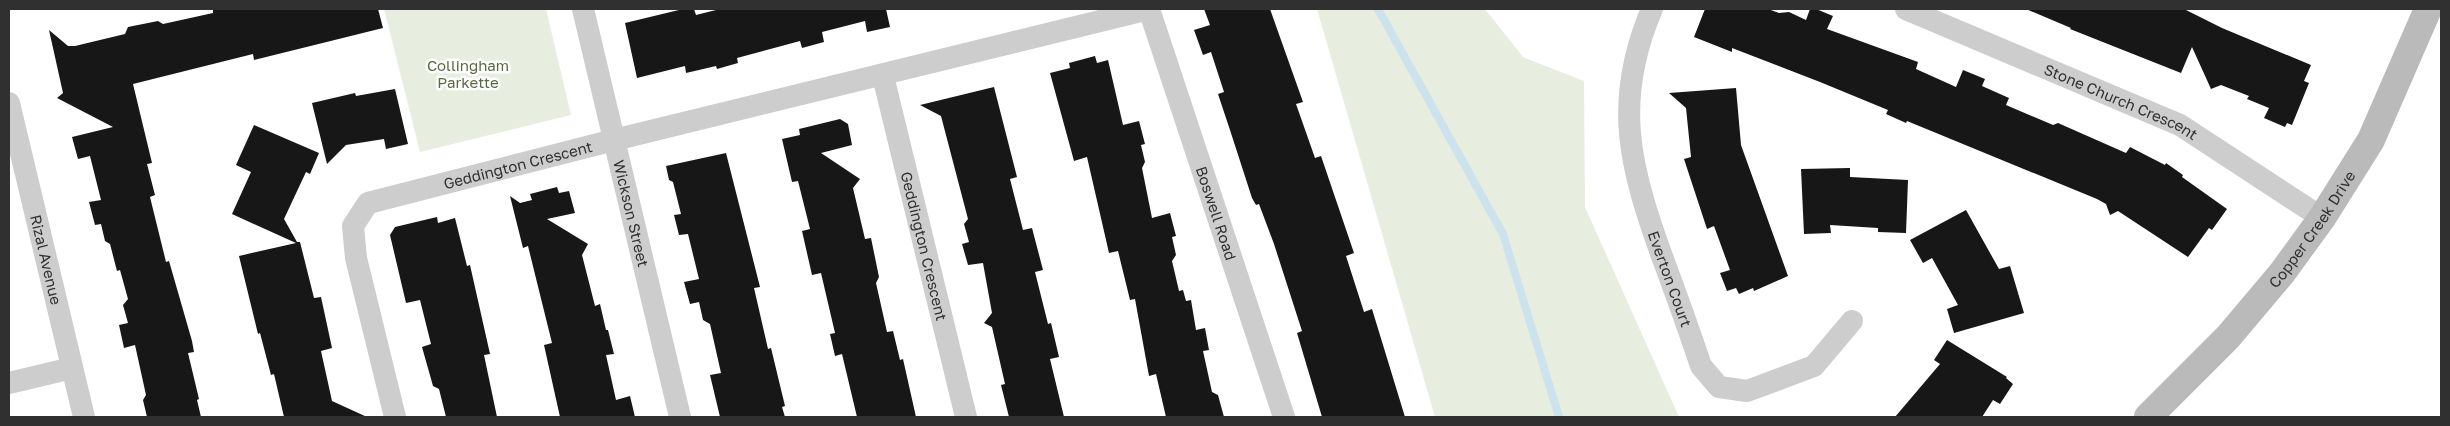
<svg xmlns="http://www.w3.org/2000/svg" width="2450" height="426" viewBox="0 0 2450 426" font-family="'Golos Text',sans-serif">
<rect width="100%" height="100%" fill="#fff"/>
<path fill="#e7eddf" d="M384 9H546L571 115 420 152Z
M1317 9H1485L1523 57 1584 81 1585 207 1679 417H1435Z"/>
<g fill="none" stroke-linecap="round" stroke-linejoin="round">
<path stroke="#cce2ec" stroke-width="8" d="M1378 9 1503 234 1559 417"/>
</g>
<path fill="#171717" d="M213 9H378L383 28 254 60 253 54 133 84 152 163 147 164 155 195 150 197 166 262 169 261 192 341 194 352 188 353 199 399 197 400 201 417H147L143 400 146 395 135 345 124 348 119 325 128 323 123 305 128 299 120 270 117 271 110 244 105 241 101 224 95 225 89 202 101 200 90 156 78 159 72 137 113 127 57 98 63 93 49 30 68 46H75L125 34 128 27 158 21 163 24 213 13Z
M683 9H694L696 15 720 9H886L890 27 867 32 865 21 822 32 824 42 802 48 800 41 737 58 738 63 717 69 716 66 686 73 685 66 637 78 625 23Z
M1204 9H1270L1303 102 1296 104 1315 158 1321 156 1354 253 1346 256 1364 312 1372 309 1405 417H1322L1297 333 1302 331 1274 244 1259 204 1256 205 1252 198 1230 130 1218 94 1224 92 1211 52 1203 55 1194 30 1210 25Z
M1705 9H1768L1779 13 1789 12 1806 20 1810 9H1816L1833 16 1827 29 1918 62 1916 69 1956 87 1963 70 1985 79 1982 86 2009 98 2006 105 2053 125 2058 123 2126 153 2130 147 2165 165 2166 163 2183 175 2182 177 2227 209 2212 230 2209 228 2188 257 2118 211 2110 215 2106 204 2097 199 1907 121 1906 123 1886 114 1888 110 1820 82 1732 48V52L1694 37Z
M2026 9H2184L2222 28 2311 65 2304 81 2309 83 2292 125 2287 123 2285 127 2264 118 2269 108 2247 99 2249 96 2221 85 2211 89 2192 47 2181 73 2070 29 2071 28Z
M1095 56 1097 63 1108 60 1123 125 1139 121 1145 144 1141 145 1145 162 1142 168 1152 218 1170 213 1176 236 1172 237 1176 255 1172 261 1179 291 1183 290 1186 301 1191 300 1196 330 1205 328 1209 350 1203 351 1212 392 1218 395 1224 417H1166L1156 374 1149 376 1135 299 1130 300 1118 251 1109 253 1087 157 1074 161 1050 73 1070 68 1069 63Z
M994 87 1017 177 1010 179 1023 230 1032 228 1043 270 1035 272 1048 324 1051 323 1059 357 1050 359 1064 417H1009L1001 385 1005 384 992 327 984 323 992 313 983 263 968 265 962 244 969 242 964 224 968 219 941 116 920 105Z
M1736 88 1741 145 1788 276 1754 291 1753 288 1739 294 1736 288 1727 291 1720 273 1730 270 1714 226 1707 229 1684 159 1691 157 1686 108 1669 93Z
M395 89 408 144 386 149 384 139 346 145 327 164 312 103 355 93 356 96Z
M840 119 848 124 852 145 821 153 860 179 853 188 865 239 871 238 879 277 876 283 887 332 893 331 900 360 903 359 916 417H857L842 354 835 356 830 334 835 333 821 273 812 275 802 231 810 229 798 181 792 182 782 139 800 135 799 129Z
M254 125 319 153 310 174 306 172 284 219 297 242H300L314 298 321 297 332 348 321 351 332 401 367 417H284L274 374 271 375 260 333 258 334 239 256 296 243 232 214 251 172 236 165Z
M726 153 760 287 754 288 768 349 771 348 785 406 782 407 785 417H720L710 375 721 373 710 324 703 320 699 302 690 304 684 282 699 279 688 234 679 235 674 215 681 214 673 182 669 180 666 166Z
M1850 168V177L1908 180 1906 233 1878 232V228L1830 225 1831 233 1804 234 1801 169Z
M557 187 559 193 569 191 575 213 547 219 588 244 582 255 595 306 600 304 606 330H608L614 354 606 355 616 400 630 396 635 417H560L544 345 552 343 528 246 523 248 510 196 520 203 532 200 530 194Z
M1966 210 1999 269 2010 266 2024 313 1954 333 1947 309 1958 305 1932 258 1923 263 1910 240Z
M437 217 438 223 455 218 467 266 470 265 490 354 484 355 497 417H446L439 389 433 386 422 347 431 344 420 300 406 303 390 235 395 227Z
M1947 340 2007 377 2006 378 2013 384 2000 404 1993 400 1982 417H1895L1940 364 1934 360Z"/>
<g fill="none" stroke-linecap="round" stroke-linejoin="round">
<g stroke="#cdcdcd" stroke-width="22">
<path id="s1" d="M583 9 680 417"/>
<path id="s2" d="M1149 9 1284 417"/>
<path id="s3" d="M1652 9C1612 102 1630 168 1663 259 1676 294 1689 330 1701 366L1719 387 1747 391 1814 366 1852 321"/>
<path id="s4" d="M1906 9 2180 125 2322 218"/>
<path id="s5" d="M883 76 966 417"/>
<path id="s6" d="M9 103 84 417"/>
<path d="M9 383 72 368"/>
<path id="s7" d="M395 417 356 258 353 226 368 203 614 140 1149 9"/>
</g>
<path stroke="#bababa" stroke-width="28" id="s8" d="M2148 417 2228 337 2282 273 2322 218 2371 140 2428 9"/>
</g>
<g text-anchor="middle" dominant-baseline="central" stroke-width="5" stroke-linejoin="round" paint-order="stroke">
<g font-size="15" fill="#576b3f" stroke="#fff">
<text x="468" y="65">Collingham<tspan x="468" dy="17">Parkette</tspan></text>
</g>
<g font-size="15" fill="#303030" stroke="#fff">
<text stroke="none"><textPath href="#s4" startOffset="234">Stone Church Crescent</textPath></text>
<text stroke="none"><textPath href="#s7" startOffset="378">Geddington Crescent</textPath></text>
<text stroke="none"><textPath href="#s1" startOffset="210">Wickson Street</textPath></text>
<text stroke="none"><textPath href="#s2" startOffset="215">Boswell Road</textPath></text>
<text stroke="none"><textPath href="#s8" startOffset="250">Copper Creek Drive</textPath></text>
<text stroke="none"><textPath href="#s5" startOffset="175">Geddington Crescent</textPath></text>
<text stroke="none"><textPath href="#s6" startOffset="161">Rizal Avenue</textPath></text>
<text stroke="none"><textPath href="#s3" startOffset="279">Everton Court</textPath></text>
</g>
</g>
<rect width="2450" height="426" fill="none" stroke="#303030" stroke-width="20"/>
</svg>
